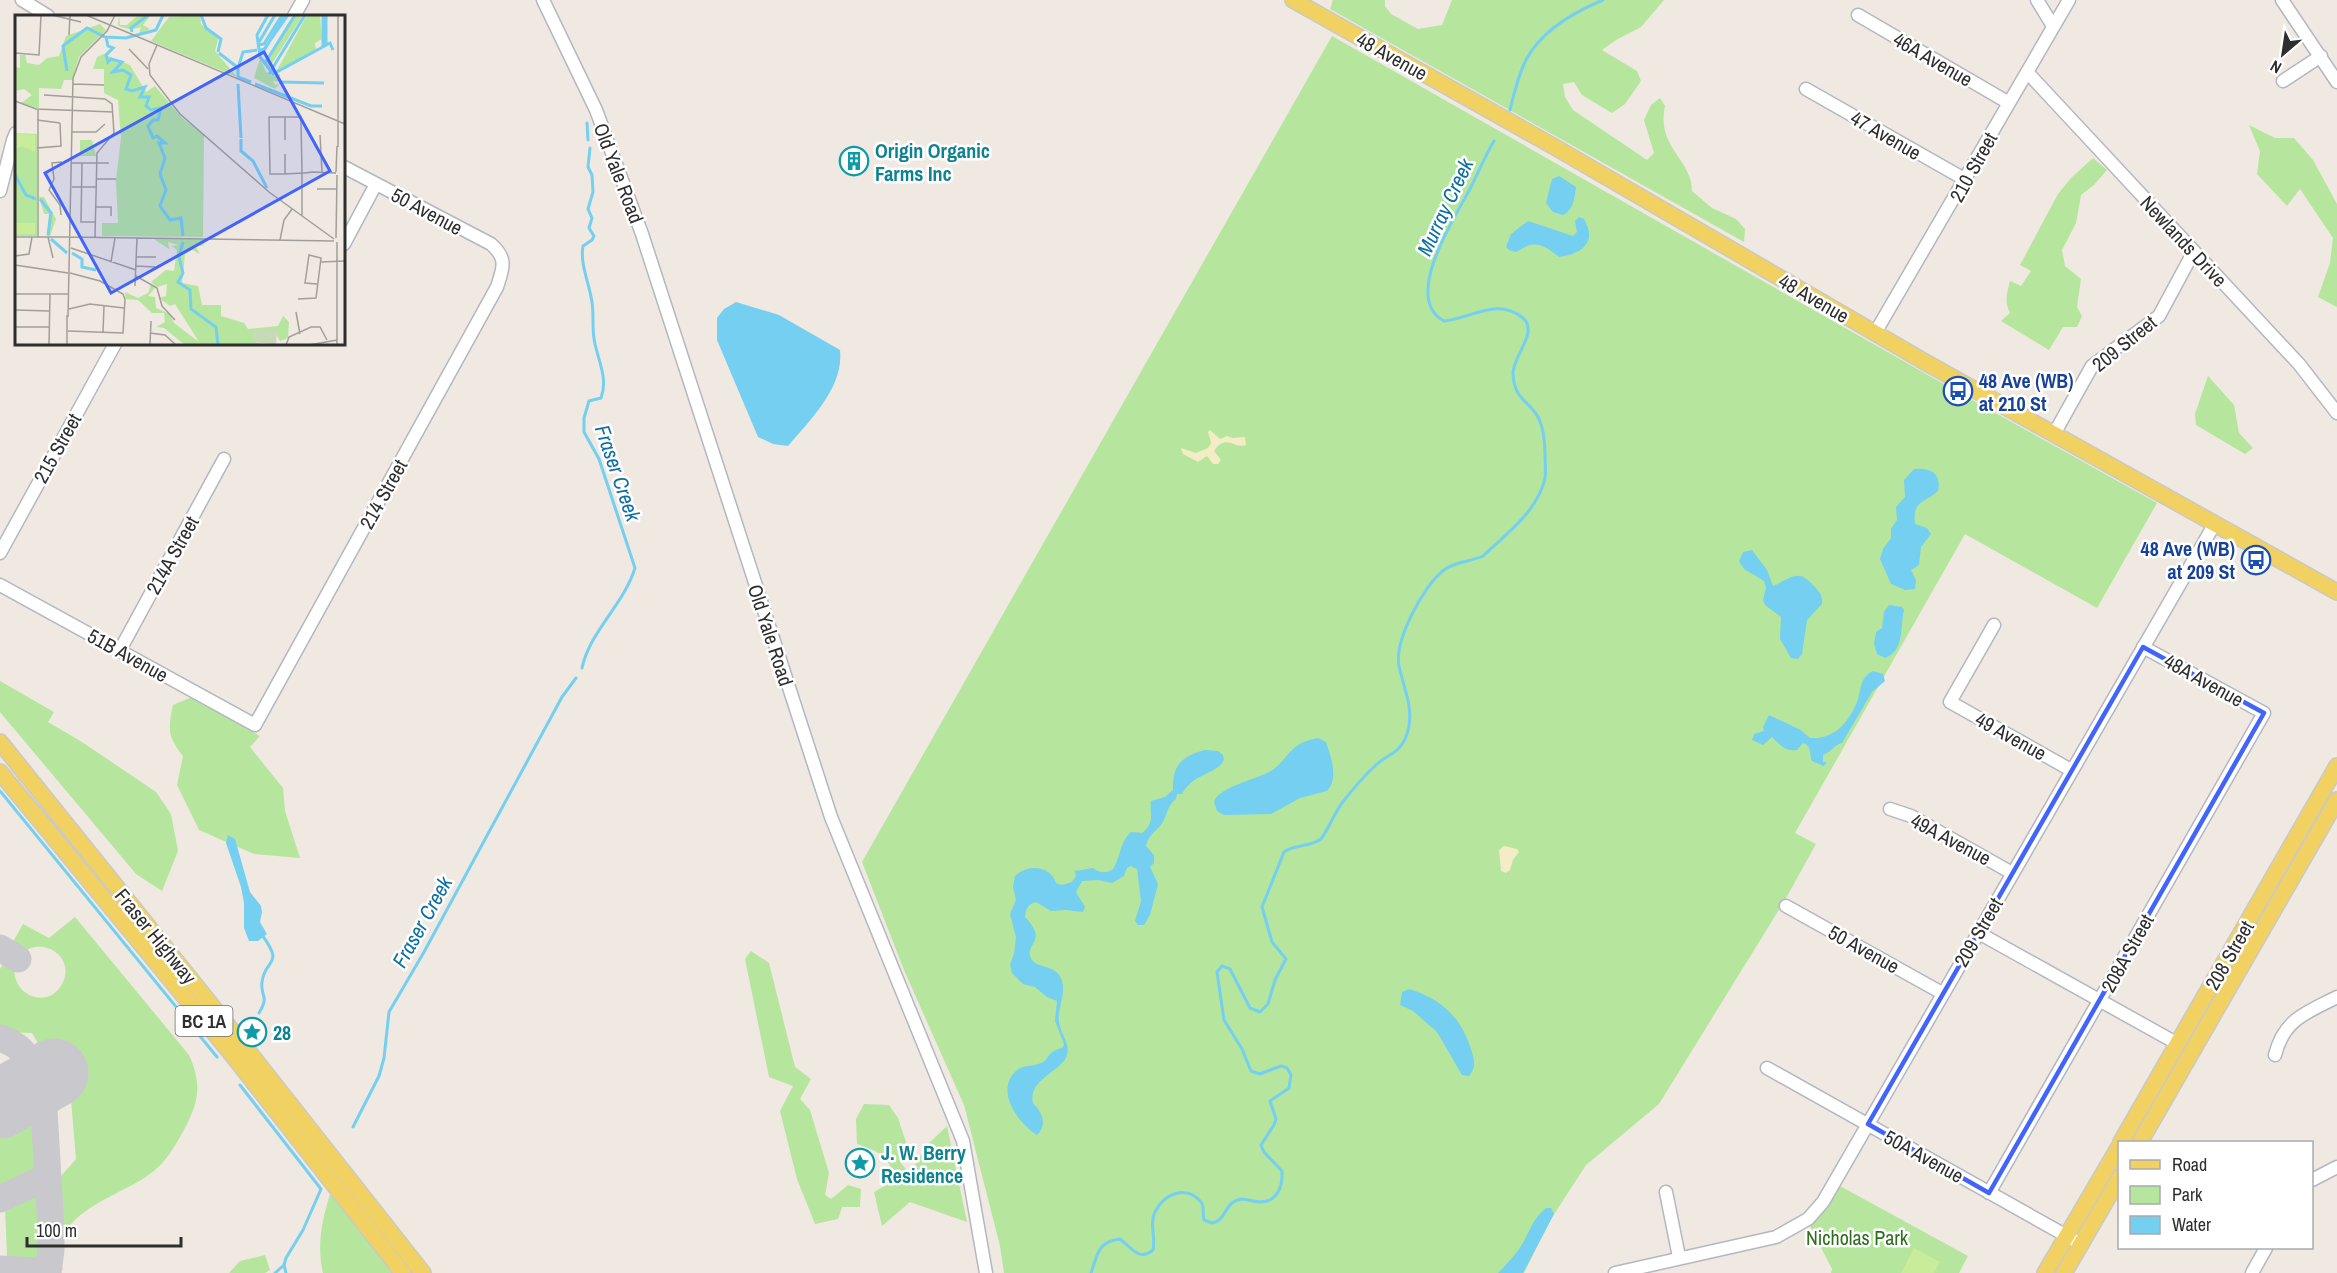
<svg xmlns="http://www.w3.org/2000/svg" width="2337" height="1273" viewBox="0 0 2337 1273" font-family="'Archivo Narrow',sans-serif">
<rect width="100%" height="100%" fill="#efe9e1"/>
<path fill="#b6e59e" d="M1333 0H1385V6L1391 14 1418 29 1442 25 1452 0H1664L1641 27 1616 40 1602 50 1637 71 1641 81 1625 104 1612 113 1582 95 1574 82 1563 84 1565 97 1573 110 1647 160 1654 153 1644 120 1651 105 1660 98 1665 106C1656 148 1692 158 1692 191L1712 208 1736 219 1745 229 1744 242 1330 9Z
M1332 36 1965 396 2157 503 2097 608 1965 534 1795 833 1816 844 1785 900 1659 1104 1586 1165 1551 1219 1524 1273H1004L1000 1246 964 1105 904 970 862 862Z
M2249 125 2275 138H2294L2313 160 2337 204V307L2318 297 2330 263 2333 238 2300 189 2287 206 2257 174 2260 151Z
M2093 158 2107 170 2094 185 2081 195 2076 223 2062 250 2065 266 2081 279 2077 307 2082 316 2077 327H2063L2049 350 2001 321 2010 313C2004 301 2007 293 2010 281L2021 286 2031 271 2020 265 2058 194 2071 178Z
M2208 376 2234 405 2239 433 2253 448 2245 454 2196 425 2195 414Z
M0 681 54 712 48 722 82 742 156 792 171 814 178 851 162 891 136 874 0 712Z
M192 697 260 736 250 747 283 788 285 811 300 858 254 854 199 830 177 785 183 756C167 736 168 728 173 705Z
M75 917 189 1055C204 1088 197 1107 180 1137 173 1149 166 1161 155 1170 131 1190 97 1198 74 1221 67 1227 63 1236 59 1244L54 1184 76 1159 71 1100 32 1033 0 1032V969L5 960 15 964C9 995 48 1011 62 984 77 957 41 934 20 955L9 949 23 924 49 938Z
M751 951 769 963 795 1067 811 1079 800 1099 810 1110 829 1173 825 1195 831 1199 848 1185 861 1189 860 1207H842L838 1219 815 1224 797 1179 780 1111 793 1086 769 1077 745 959Z
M864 1104 889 1105 898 1118 906 1142 900 1162 910 1174 926 1146 947 1126 967 1222 910 1202 882 1226 874 1192 895 1180C888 1154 881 1153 857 1144L856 1119Z
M13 1117 32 1122C37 1131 45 1164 38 1173 32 1181 9 1189 0 1194V1124Z
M38 1186 44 1188 45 1257 31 1265H16L7 1256 5 1207Z
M1840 1186 1968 1256 1959 1273H1831L1832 1269 1810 1226 1825 1210Z
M332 1188 403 1273H323C316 1243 323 1216 332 1188Z
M265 1255 270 1270 265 1273H229L240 1261Z"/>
<path fill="#f3ecc5" d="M1210 430 1220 439 1227 436 1233 438 1245 437 1246 445C1233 449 1226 433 1214 451L1221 460 1218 464H1213L1207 456 1198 462 1183 454 1181 448 1196 453 1208 448 1211 443 1208 432Z
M1504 846 1517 849 1519 852 1513 860 1510 870 1506 873 1501 871 1499 850Z"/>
<path fill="#c9ec9a" d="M1914 1248 1940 1262 1934 1273H1901Z"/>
<path fill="#75cff0" d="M1559 176 1576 187C1575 197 1573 211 1563 215L1553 212 1546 203 1552 179Z
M1579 217 1584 219C1598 243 1581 254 1559 257 1552 251 1541 242 1530 245 1525 246 1521 250 1516 252L1509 250 1506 247 1511 234 1528 221 1573 236 1577 232 1575 221Z
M736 302 779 315 840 350C844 387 811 419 788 446L773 444 758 437 717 340V318L724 309Z
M1914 469C1930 467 1942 473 1938 491 1926 503 1912 499 1915 524L1927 528 1931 534 1921 547 1919 565 1911 570 1916 580 1915 589 1905 590 1891 584 1880 559 1883 549 1891 538V529L1897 520 1896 507 1905 497 1904 480Z
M1752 550 1767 570 1773 586C1792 578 1797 567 1815 587 1820 593 1823 596 1822 604L1807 620 1802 654 1798 659 1791 658 1780 639 1781 617 1765 605 1763 600 1766 588 1764 581 1744 569 1739 561 1743 552Z
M1889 605 1902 607 1904 610C1900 626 1905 651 1885 658L1877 654 1874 644 1876 632 1882 628 1884 612Z
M1873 671 1883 674 1885 681 1872 692 1842 743C1834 745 1831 752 1823 755V762H1827L1824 766 1812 761C1809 754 1812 746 1803 743L1797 750C1785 752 1779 744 1772 737L1763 745 1752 740 1754 734 1764 731 1763 727 1769 715 1801 730 1810 738C1835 740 1850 721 1858 699 1862 686 1860 678 1873 671Z
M1318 738 1326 742C1331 757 1339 778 1327 791L1300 798 1271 814 1224 815 1217 811 1214 802C1217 788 1256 779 1269 772 1290 760 1286 744 1318 738Z
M1205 750 1218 751 1223 755 1224 760C1215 776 1194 772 1182 794H1177L1176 799C1166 806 1168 816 1161 825 1155 832 1148 836 1146 846L1154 855V863L1150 867 1158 884 1150 915 1144 925H1138L1135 921 1141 901 1137 869 1131 866 1127 868 1124 876 1112 883 1098 880 1082 881 1076 892 1085 907 1083 912 1066 910 1051 911 1036 902C1029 903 1025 910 1025 917 1049 942 1024 943 1031 958 1036 970 1057 963 1062 981 1066 995 1057 1009 1059 1022 1061 1036 1074 1047 1064 1061 1053 1074 1028 1083 1033 1103 1042 1112 1048 1125 1037 1135 1019 1124 995 1092 1015 1072 1022 1064 1032 1067 1041 1063 1047 1061 1048 1054 1054 1051 1057 1049 1060 1049 1063 1047L1064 1044 1055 1021 1057 1001 1047 997 1035 987 1023 984 1012 973 1010 964 1014 954 1016 937 1010 914 1016 900 1013 887 1015 876C1028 864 1050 865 1056 883L1062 885 1072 882 1076 876 1075 871 1093 868C1099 873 1106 874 1113 869 1121 857 1119 843 1131 832L1142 833C1156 822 1149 814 1151 801L1165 797 1173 790C1172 765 1182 756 1205 750Z
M228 835 235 839 250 892 261 906 262 912 260 922 267 934 258 941H249L244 928V903L241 887 226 843Z
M1409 989C1440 998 1461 1017 1471 1049 1474 1059 1477 1067 1469 1076L1462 1075 1437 1032 1413 1011 1400 1005 1402 992Z
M1546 1208H1551L1554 1214 1523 1273H1498C1509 1262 1521 1249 1527 1235 1532 1225 1536 1216 1546 1208Z"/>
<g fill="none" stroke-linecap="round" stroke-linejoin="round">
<path stroke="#75cff0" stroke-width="3" d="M1510 110C1514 93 1518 76 1526 60 1541 31 1574 12 1603 0
M587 123 588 140
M582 668C590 631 624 604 635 568L599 459 584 432V418L589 401 601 398C608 380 599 362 595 344 591 328 595 312 591 297 588 280 580 263 583 246L592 240 594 236 589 228 592 218 588 209 593 192 592 175 588 167 590 148
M0 791 217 1057
M259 1013C270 995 260 997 262 982 265 958 285 966 262 935
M240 1085 321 1189 303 1230 286 1258 284 1265 286 1273
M353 1127 379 1076 384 1058 389 1012 424 952 562 697 576 678
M275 1273 284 1265
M1091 1273C1098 1254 1097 1242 1120 1239 1131 1247 1139 1262 1153 1250 1156 1238 1149 1223 1155 1212 1164 1194 1186 1184 1201 1202 1205 1207 1202 1214 1204 1220L1212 1223C1224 1221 1224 1210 1232 1203 1242 1195 1250 1202 1260 1202 1278 1202 1283 1185 1282 1171L1264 1152 1261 1145 1274 1125 1276 1119 1270 1101 1289 1088 1291 1075 1287 1068 1281 1066 1260 1074 1251 1071 1242 1049 1224 1020 1217 972 1222 966 1230 969 1250 1008 1260 1012 1268 1004 1275 980 1286 959 1272 942 1262 907 1284 852C1295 844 1311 847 1321 839 1329 828 1334 814 1342 803 1352 790 1364 776 1376 765 1389 753 1400 754 1407 734 1415 711 1404 689 1399 666 1394 640 1424 585 1444 570 1456 561 1470 562 1483 556 1506 534 1538 511 1545 478 1546 471 1545 462 1545 455 1545 443 1544 430 1539 419 1529 399 1514 401 1513 373 1513 356 1539 332 1523 318 1498 297 1472 318 1444 321 1401 298 1456 216 1471 187 1479 171 1485 156 1494 141"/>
<path stroke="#c9c8cc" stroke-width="27" d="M0 948 18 959
M0 1038C32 1050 39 1070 15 1095
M15 1095 31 1094 41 1102 44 1110 51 1230V1250L48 1273
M0 1199 47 1177
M0 1269 34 1271 49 1267"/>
<path stroke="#c9c8cc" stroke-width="69" d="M0 1104 54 1073"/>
<g stroke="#b4b7c1" stroke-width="15">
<path id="minor" d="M22 0 48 16
M543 0 596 110 642 234 831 817 963 1141 986 1273
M2037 0 2053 26
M2282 0 2337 82
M1858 15 2009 103
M294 16 303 0
M2027 72 2299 364 2337 413
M2283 81 2321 56
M1806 89 1966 180
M0 191 13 140 16 133
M344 244 376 184
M1875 333 2069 0
M2054 434 2092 366 2159 316 2194 251
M0 553 115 344
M0 585 255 725 497 287C503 268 508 259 491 244L344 167
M1994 625 1950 702 2071 770
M120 650 224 459
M1890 809 1911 816 2012 873
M1786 906 1942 993
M1977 932 2178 1044
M2275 1055C2284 1019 2306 1013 2337 997
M1767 1068 2081 1244
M2312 1180 2337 1167
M1666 1192 1679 1257
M1989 1193 2264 713 2143 647
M1615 1273 1776 1237 1808 1219 1823 1202 2214 525
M2252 1273 2266 1248"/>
</g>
<g stroke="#c9c9c9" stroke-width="18">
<path id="major" d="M1293 0 1553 146 1925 362 2337 592
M0 742 245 1047 423 1273
M0 772 234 1057 403 1273
M2121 1142 2337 766
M2140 1142 2337 800
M2045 1273 2120 1145
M2064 1273 2120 1177"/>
</g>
<use href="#minor" stroke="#fff" stroke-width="12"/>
<use href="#major" stroke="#f2d163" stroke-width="15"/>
</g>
<path fill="none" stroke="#4264fb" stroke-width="4.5" stroke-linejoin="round" d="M2143 647 2264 713 1989 1193 1868 1124Z"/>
<defs>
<g id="building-ring" transform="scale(1.5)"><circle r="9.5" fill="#fff" stroke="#0f9aa8" stroke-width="1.5"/><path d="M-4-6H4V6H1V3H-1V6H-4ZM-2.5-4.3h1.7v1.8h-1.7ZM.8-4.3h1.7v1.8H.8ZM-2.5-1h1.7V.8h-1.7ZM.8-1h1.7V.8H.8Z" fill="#0f9aa8"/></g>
<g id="bus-ring" transform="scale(1.5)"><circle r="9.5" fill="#fff" stroke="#1a4fb4" stroke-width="1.5"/><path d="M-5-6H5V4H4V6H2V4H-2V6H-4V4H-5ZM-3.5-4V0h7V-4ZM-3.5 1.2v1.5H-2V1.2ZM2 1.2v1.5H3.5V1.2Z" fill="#1a4fb4"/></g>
<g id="sight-ring" transform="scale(1.5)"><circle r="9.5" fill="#fff" stroke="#0f9aa8" stroke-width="1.5"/><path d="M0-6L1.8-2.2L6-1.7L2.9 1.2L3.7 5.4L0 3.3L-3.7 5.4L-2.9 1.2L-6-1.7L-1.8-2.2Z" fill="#0f9aa8"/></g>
</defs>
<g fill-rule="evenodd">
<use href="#building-ring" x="854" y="161"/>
<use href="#bus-ring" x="1958" y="391"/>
<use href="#bus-ring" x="2256" y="560"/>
<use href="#sight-ring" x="252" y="1032"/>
<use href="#sight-ring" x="860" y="1163"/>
</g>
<g text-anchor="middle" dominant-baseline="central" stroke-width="5" stroke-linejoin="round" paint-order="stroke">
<rect fill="#fff" stroke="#6d6d6d" stroke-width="1.5" x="175.5" y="1006" width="57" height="30" rx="4.5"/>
<g font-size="18" font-weight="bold" fill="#2e2e2e">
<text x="204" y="1021">BC 1A</text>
</g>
<g font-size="20" fill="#2e2e2e" stroke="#fff">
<text transform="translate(1392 56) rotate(29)">48 Avenue</text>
<text transform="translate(1933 59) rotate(30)">46A Avenue</text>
<text transform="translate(1886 135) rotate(30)">47 Avenue</text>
<text transform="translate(1973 167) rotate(-61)">210 Street</text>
<text transform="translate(619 173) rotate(69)">Old Yale Road</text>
<text transform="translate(427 211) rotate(28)">50 Avenue</text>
<text transform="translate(2184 241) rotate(47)">Newlands Drive</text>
<text transform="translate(1814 298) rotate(30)">48 Avenue</text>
<text transform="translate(2124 343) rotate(-39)">209 Street</text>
<text transform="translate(57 448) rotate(-61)">215 Street</text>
<text transform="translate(383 494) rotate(-61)">214 Street</text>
<text transform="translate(172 555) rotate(-61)">214A Street</text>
<text transform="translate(771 635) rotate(72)">Old Yale Road</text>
<text transform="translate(128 655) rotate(29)">51B Avenue</text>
<text transform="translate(2204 680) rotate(29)">48A Avenue</text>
<text transform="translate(2011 736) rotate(29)">49 Avenue</text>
<text transform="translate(1951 839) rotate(28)">49A Avenue</text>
<text transform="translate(1978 932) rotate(-60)">209 Street</text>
<text transform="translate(156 936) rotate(51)">Fraser Highway</text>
<text transform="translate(1864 949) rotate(29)">50 Avenue</text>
<text transform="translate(2127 953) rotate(-61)">208A Street</text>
<text transform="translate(2229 955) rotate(-60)">208 Street</text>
<text transform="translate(1924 1156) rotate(29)">50A Avenue</text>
</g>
<g font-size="20" font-weight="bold" fill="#0d838f" stroke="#fff" text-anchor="start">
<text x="875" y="150">Origin Organic<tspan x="875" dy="23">Farms Inc</tspan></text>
<text x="273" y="1032">28</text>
<text x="881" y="1152">J. W. Berry<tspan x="881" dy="23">Residence</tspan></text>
</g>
<g font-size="20" font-weight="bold" fill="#164399" stroke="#fff" text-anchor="start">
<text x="1979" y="380">48 Ave (WB)<tspan x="1979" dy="23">at 210 St</tspan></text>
<text x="2235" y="548" text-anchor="end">48 Ave (WB)<tspan x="2235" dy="23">at 209 St</tspan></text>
</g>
<g font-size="20" fill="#2c6e1b" stroke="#fff">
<text x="1857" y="1237">Nicholas Park</text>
</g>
<g font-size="21" font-style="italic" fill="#0d6fa3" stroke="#fff">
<text transform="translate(1445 207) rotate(-65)">Murray Creek</text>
<text transform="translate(618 473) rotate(71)">Fraser Creek</text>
<text transform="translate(422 922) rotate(-61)">Fraser Creek</text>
</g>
</g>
<g transform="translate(15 15)">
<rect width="330" height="330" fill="#efe9e1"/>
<path d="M104 0 105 10H112L123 0H136L128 10 135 14 124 19 126 12 115 15 120 8 114 14 106 12 103 10ZM185 0 186 9 203 24 200 36 222 62 136 26 154 2ZM280 0H288L254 53 251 48ZM292 0H305L307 24 300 28 301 35 261 57ZM85 9 91 15 64 42 57 65H49L46 74 24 73V94L6 88 17 80 9 74 0 76V52L5 53V40H10L12 48 24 50 32 43 44 41 51 21ZM88 39 115 50 131 77 140 71 167 103 189 120 188 222 87 221V208H103L101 165 106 123 103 85 89 78V54H78L82 42ZM245 43 251 57 258 61 265 59V67L258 66 260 70 265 68 260 74 239 63ZM0 118 22 119V221H0ZM65 125H77L81 141H65ZM24 182H29L41 204 35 221H32L34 199H29ZM139 224 190 225 188 231 179 229 185 239 177 235 170 239 167 268 183 271 187 290H206V301L229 308 233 314 263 311 268 301 274 307 273 323 265 326 260 317 239 315 240 327 252 330H170L149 313 141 312 150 307 149 298H137L123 285 111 284 110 277 123 283 133 278 136 270 140 273 133 281 140 282 141 293 155 299 159 308 184 327 160 289 155 291 144 283 151 281 152 269 142 272 136 267 151 255 159 256 162 235 157 231 164 230 153 227 154 234Z" fill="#b6e59e"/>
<path d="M262 314 261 330 240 327 239 315Z" fill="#c8d9b8"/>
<path d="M2 119 20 120V137L7 131 0 134ZM0 208H20V219H0Z" fill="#c9ec9a"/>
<path fill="none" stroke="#75cff0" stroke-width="3" d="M186 0 191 13 206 24 203 37M253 0 242 20 245 42 258 59 315 28 318 35M117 17 116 13 133 0M91 22 93 31 98 33 91 40 93 47 96 44 107 47 98 57 108 55 116 60 111 74 117 76 130 72 125 82H134L131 91 136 95 146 93 143 105H138L133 111 138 123 142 121 150 128H144L150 143 145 159 151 175 145 191 155 205 166 203 168 221M244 27 260 0M243 30 249 29 267 0M311 30V0M308 31V0M245 35 250 34 270 0M204 38 222 52M245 40 273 0M250 48 280 0M52 56 48 31 72 13 90 22 111 23 141 15 148 0M254 59 290 0M236 67 223 62V53L228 37 242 35M264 67 309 68M223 69 226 123M240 69 296 91H307M226 124V136L238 146 252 173M0 160 11 180 21 184M25 184 36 198 33 220M36 224 52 238M168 227 164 242 168 258 163 267 175 275 176 294 201 312 203 330M57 238 67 244V252L81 255"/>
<path fill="none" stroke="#a29e99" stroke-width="1.5" d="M37 0 66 7M71 0 330 109M54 20 55 0M142 30 134 49 135 60 165 99 254 177 319 224M114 34 133 54M0 38 24 40 26 0M58 69 89 70M29 80 90 84 97 89 99 118 82 138 80 222M0 86 21 94 98 97M23 94V222M270 102V125M22 105 45 108M57 117H81L90 109M305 120 307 157M323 132V0M22 133 46 131 45 108M270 139V159M57 148H94M67 148 66 207H81M321 157 322 131M81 164H101M57 172H81M302 174H321M81 192H96V201M46 200 45 190 34 175 39 164 37 148 47 147M287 201V158L286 106V102H254L255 159H270L287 158H290L297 157 321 158M0 222H54M33 222 38 243M54 222 319 226M321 223 322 160M265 225 269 205 277 194M322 227V330M56 233 121 255M0 241 14 239 17 222M121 242H141M96 247 100 223M306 247 330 246M0 250 53 258M121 251 140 252M121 261 142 273 147 291 160 305M120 271 122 223M0 279H53M283 284 301 283 306 243 294 240 290 268 302 269M54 294 75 289 109 293M0 295 35 296M281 297 285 319M53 302 58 63 66 42 92 16 100 0M0 312H34M53 316 108 318 110 284 108 279 85 266 55 258M88 317 89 291M135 318 150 320 161 330M34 330 35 279M52 330V300M135 330 136 306M271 330 274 322 296 312H305L312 325M294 330 322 325"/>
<path fill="#4264fb" fill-opacity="0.15" stroke="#4264fb" stroke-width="3" d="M249 37 315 156 96 278 30 158Z"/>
<rect width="330" height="330" fill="none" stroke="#2e2e2e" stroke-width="3"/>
</g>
<rect x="2118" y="1141" width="195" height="108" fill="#ffffff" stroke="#ababab" stroke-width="1.5"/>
<rect x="2130" y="1160" width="30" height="9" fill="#f2d163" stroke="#ababab" stroke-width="1.5"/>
<text x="2172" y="1171" font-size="18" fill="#2e2e2e">Road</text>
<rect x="2130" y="1186" width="30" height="18" fill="#b6e59e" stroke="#ababab" stroke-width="1.5"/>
<text x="2172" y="1201" font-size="18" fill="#2e2e2e">Park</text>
<rect x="2130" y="1216" width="30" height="18" fill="#75cff0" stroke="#ababab" stroke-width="1.5"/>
<text x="2172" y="1231" font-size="18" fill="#2e2e2e">Water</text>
<g transform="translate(2283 54) rotate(209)" stroke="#ffffff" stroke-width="4.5" paint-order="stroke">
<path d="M0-4.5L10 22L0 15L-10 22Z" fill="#2e2e2e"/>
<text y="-9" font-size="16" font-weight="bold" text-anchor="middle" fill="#2e2e2e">N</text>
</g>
<path d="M27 1237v9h154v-9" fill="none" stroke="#2e2e2e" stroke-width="3"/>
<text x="36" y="1237" font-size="18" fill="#2e2e2e" stroke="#ffffff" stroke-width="4.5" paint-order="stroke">100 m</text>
</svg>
